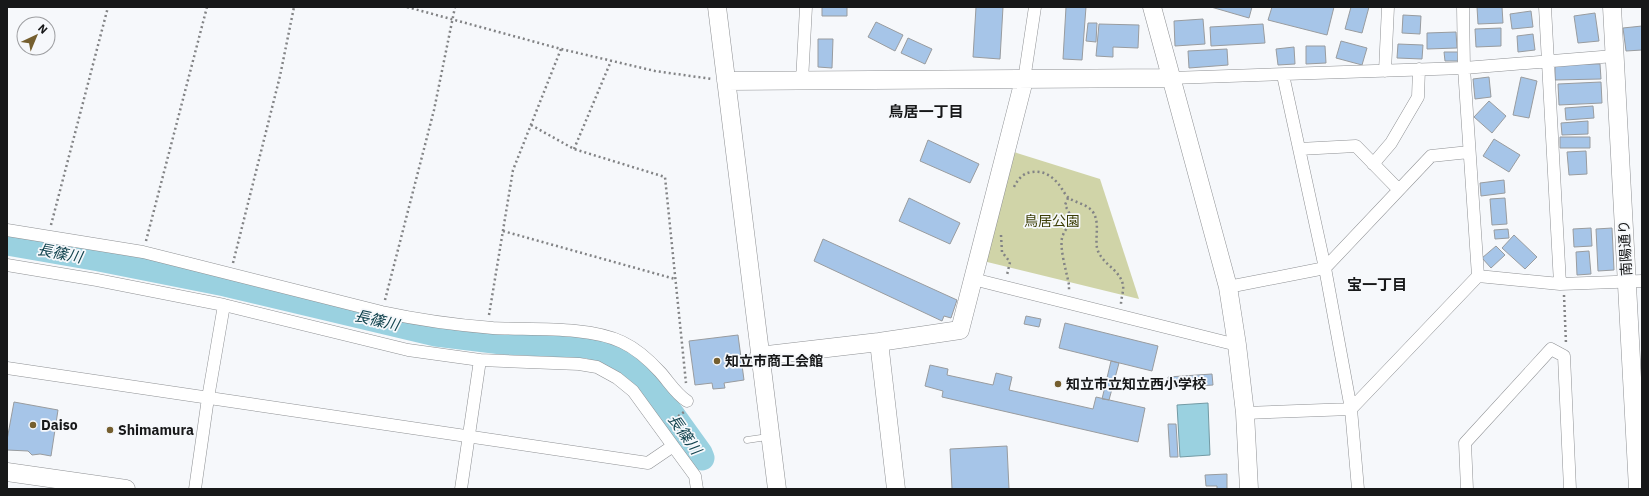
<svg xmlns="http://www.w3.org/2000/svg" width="1649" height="496" viewBox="0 0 1649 496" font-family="'IBM Plex Sans','Noto Sans JP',sans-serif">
<rect width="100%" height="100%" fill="#f6f8fb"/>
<path fill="#d0d4a8" d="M1014 152 1100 179 1139 299 983 261Z"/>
<path fill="#9ad1e0" stroke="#739aa4" d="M1208 403 1210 455 1180 457 1177 405Z"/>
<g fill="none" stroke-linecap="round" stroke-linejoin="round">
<path stroke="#9ad1e0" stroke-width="25" d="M7 243 99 259 225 284 436 334 502 342 589 346 620 358 637 370 649 382 700 453 702 458"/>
</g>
<path fill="#a6c5e8" stroke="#999c9f" d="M822 7H847V16H822Z
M976 7H1003L1000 59 973 57Z
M1066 7H1086L1082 60 1063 59Z
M1211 7H1252L1249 18Z
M1272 7H1334L1327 35 1268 20Z
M1351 7H1369L1362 33 1345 29Z
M1477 7H1502L1503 23 1478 24Z
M1531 11 1533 27 1512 29 1510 14Z
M1595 13 1599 41 1578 43 1574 16Z
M1403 15 1421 16 1420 34 1402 33Z
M1203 19 1205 44 1175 46 1174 21Z
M876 22 903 35 895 51 868 37Z
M1088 23H1097L1096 42 1086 41Z
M1099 24 1139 25 1138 48 1113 47V57L1096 56Z
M1263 24 1265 43 1211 46 1210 27Z
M1642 26V50L1626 51 1623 28Z
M1501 28V46L1476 47 1475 29Z
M1456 32 1457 48 1427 49V33Z
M1533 34 1535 50 1518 52 1517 36Z
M908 38 932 49 925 64 901 53Z
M818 39H833L832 68 818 67Z
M1341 41 1367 48 1362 65 1336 58Z
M1398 44 1423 45 1422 59 1397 58Z
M1306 46H1325L1326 63 1306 64Z
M1294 47 1295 64 1278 65 1276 49Z
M1227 49 1228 65 1189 68 1188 51Z
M1444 52H1458V61H1445Z
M1555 64H1600L1601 79 1555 80Z
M1489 77 1491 97 1475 99 1473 79Z
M1521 77 1537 81 1529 118 1513 115Z
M1601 82 1602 103 1559 105 1558 84Z
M1489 101 1506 116 1492 133 1474 117Z
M1593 106 1594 118 1566 120 1565 108Z
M1588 121V134L1562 135 1561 123Z
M1560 137H1590V148H1560Z
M1494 139 1520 155 1509 172 1483 156Z
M928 140 979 164 970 183 920 161Z
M1586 151 1587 174 1569 175 1567 152Z
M1504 180 1505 193 1481 196 1480 183Z
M909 198 960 223 950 244 899 221Z
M1505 198 1507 224 1492 225 1490 199Z
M1591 228 1592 246 1574 247 1573 229Z
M1612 228 1614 270 1598 271 1596 229Z
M1508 229 1509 238 1495 239 1494 230Z
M1514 235 1537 257 1525 269 1502 248Z
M823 239 957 300 951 318 944 316 942 321 814 261Z
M1496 246 1505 255 1491 268 1482 258Z
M1589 251 1591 274 1577 275 1576 252Z
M1026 316 1041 319 1039 327 1024 324Z
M1065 323 1158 346 1152 371 1059 348Z
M738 335 744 380 724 383 725 388 713 389 712 383 695 385 689 341Z
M1111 361 1119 363 1109 400 1102 399Z
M930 365 948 369 947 375 993 385 996 373 1012 377 1009 390 1093 409 1096 397 1145 408 1138 442 942 397 943 391 925 386Z
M1212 374 1213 385 1169 388 1168 377Z
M14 402 58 410 51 456 40 454 32 455 28 451 7 450V440Z
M1168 424H1176L1178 457H1170Z
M1007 446 1009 489H952L950 449Z
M1227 474V489H1217V486H1206L1205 475Z"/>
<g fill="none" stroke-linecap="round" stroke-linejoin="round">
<g stroke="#8f9194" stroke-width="7">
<path id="lane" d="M747 440 768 437"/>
</g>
<g stroke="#8f9194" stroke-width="13">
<path id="street" d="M1545 7 1560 284
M1385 71 1388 7
M1283 75 1325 268 1351 409 1358 489
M1171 78 1464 68 1614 56
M1024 80 1035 7
M802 81 806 7
M1299 149 1356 146 1398 189
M1373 164 1391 143 1418 97 1419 69
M7 230 143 252 382 312C419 320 455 325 493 328 531 330 589 326 622 342 637 349 649 360 660 372 669 382 676 394 687 401
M7 265 97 280 224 305 408 350 480 360 579 364 597 367 617 378 633 391 673 446 648 463 7 368
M1478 276 1560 284 1642 281
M973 279 1237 345
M1228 287 1325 268 1431 156 1469 152
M1245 413 1351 409 1478 276 1464 68 1463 7
M673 446 695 476 697 489
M195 489 208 398 224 305
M461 489 480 360
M1467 489 1465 443 1551 349 1564 356 1570 489"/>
</g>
<g stroke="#8f9194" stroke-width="19">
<path id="secondary" d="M717 7 777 489
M1152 7 1228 287 1237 345 1245 413 1249 489
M1612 7 1638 489
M726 81 1171 78
M879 342 896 489
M759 356 879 342 960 330 1024 80
M7 472 126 489"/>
</g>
<path stroke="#828385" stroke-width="2.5" stroke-dasharray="2 3" stroke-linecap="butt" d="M407 7 561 49 655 71 712 79
M531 125 574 149 665 177 686 383
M574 149 611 61
M1014 187C1018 179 1023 173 1032 172 1045 170 1055 178 1062 189 1064 192 1066 196 1069 198 1076 203 1087 204 1093 212 1100 223 1095 236 1097 248 1101 264 1120 269 1123 285 1124 291 1121 298 1121 304
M1068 198 1065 205 1072 218C1069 229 1066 227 1063 235 1058 245 1067 273 1069 285V291
M51 225 108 7
M503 231 675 279
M1001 235 1002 252 1010 262 1007 275
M146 241 207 7
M233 263 280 76 294 7
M1564 295 1566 344
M385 300 434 110 455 7
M489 315 513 170 561 49
M670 422 684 412"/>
<use href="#lane" stroke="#fff" stroke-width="6"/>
<use href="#street" stroke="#fff" stroke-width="12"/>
<use href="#secondary" stroke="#fff" stroke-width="18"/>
</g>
<g fill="#755f2f" stroke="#f6f8fb" stroke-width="1.5">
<circle cx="717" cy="361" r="4"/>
<circle cx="1058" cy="384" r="4"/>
<circle cx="33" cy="425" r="4"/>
<circle cx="110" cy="430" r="4"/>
</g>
<g text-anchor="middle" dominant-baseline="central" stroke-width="3.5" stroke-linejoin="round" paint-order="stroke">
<g font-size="14" fill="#3a3c04" stroke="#f6f8fb">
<text x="1052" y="221">鳥居公園</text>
</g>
<g font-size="14" fill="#171819" stroke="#f6f8fb">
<text transform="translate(1625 248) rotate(-93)">南陽通り</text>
</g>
<g font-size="14" font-weight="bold" fill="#171819" stroke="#f6f8fb" text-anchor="start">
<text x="725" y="361">知立市商工会館</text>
<text x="1066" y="384">知立市立知立西小学校</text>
<text x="41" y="425">Daiso</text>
<text x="118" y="430">Shimamura</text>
</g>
<g font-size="15" font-weight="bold" fill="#171819" stroke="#f6f8fb">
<text x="926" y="111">鳥居一丁目</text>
<text x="1377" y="284">宝一丁目</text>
</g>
<g font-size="15" font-style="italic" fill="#11434e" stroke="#f6f8fb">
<text transform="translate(60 253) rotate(11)">長篠川</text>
<text transform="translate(377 320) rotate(13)">長篠川</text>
<text transform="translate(685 434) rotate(55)">長篠川</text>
</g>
</g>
<rect width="1649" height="496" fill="none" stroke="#171819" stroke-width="16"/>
<g transform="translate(36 36) rotate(44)"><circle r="19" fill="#f6f8fb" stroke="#9d9ea1"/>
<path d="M0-3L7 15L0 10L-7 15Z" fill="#755f2f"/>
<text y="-6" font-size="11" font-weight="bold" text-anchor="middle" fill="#171819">N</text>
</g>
</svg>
